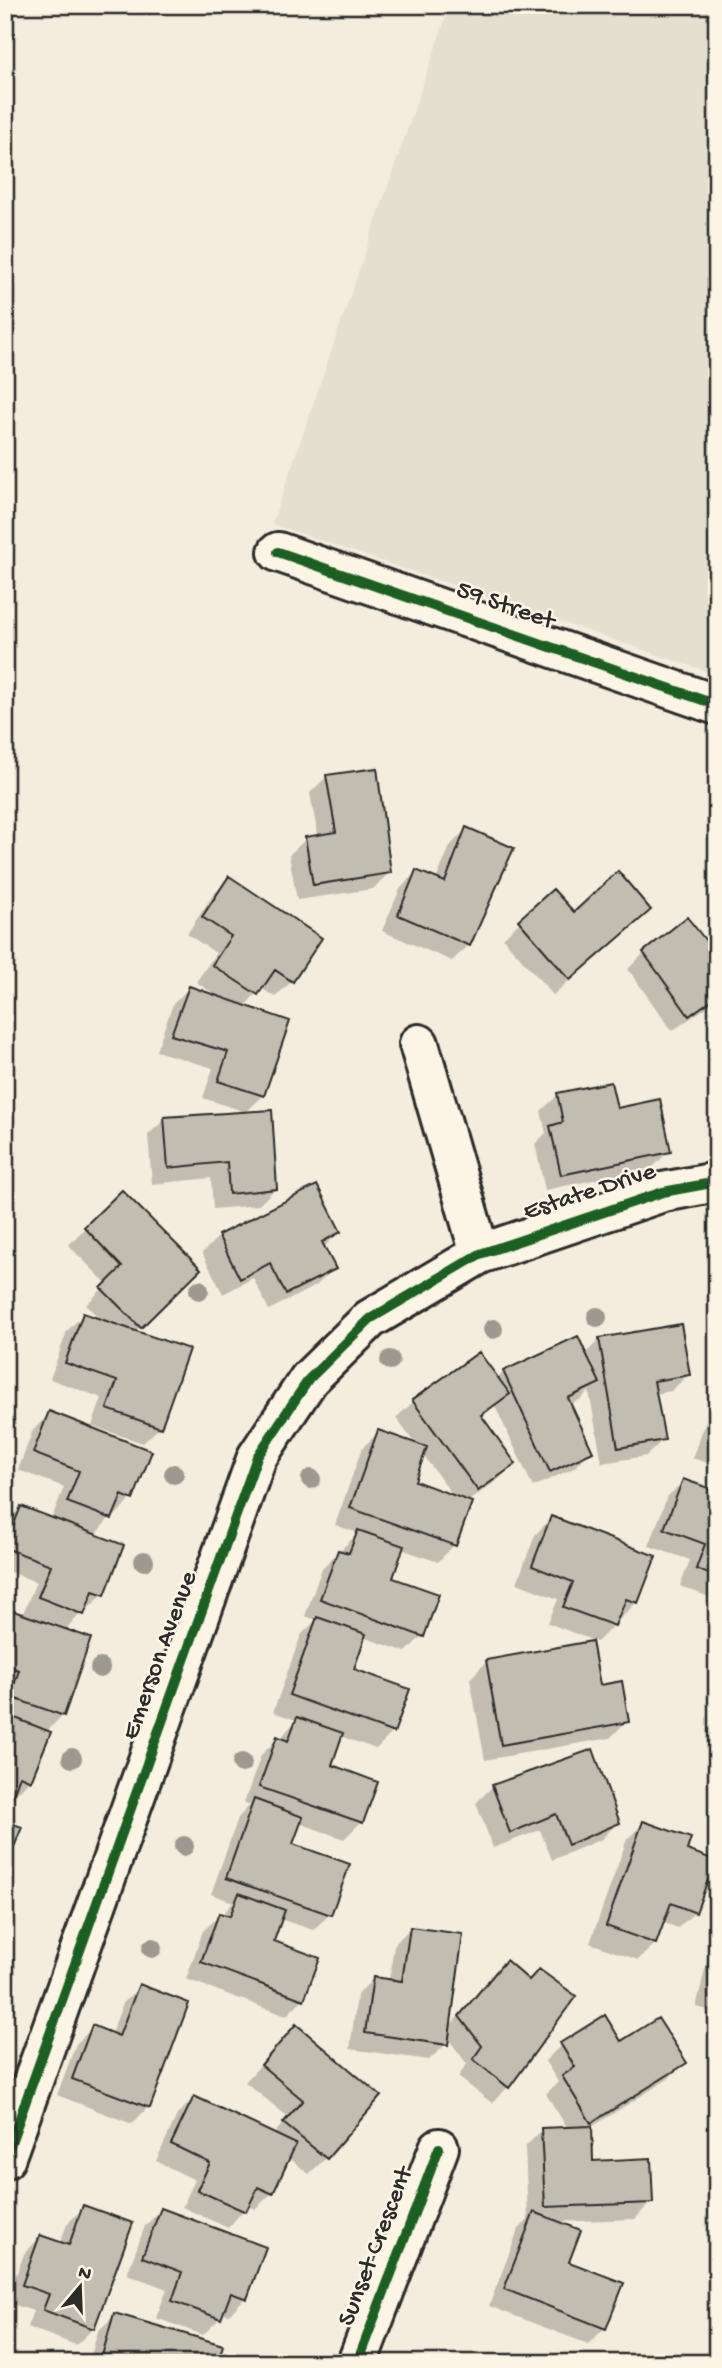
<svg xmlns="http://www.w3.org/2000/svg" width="722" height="2368" viewBox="0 0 722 2368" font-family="'Gochi Hand',sans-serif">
<rect width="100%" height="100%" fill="#f4edde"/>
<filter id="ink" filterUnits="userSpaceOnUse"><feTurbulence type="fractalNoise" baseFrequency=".0143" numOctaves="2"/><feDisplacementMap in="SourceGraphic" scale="14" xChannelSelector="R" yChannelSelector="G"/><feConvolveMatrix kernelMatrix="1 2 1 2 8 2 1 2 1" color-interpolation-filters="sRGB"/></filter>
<g filter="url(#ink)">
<path fill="#e5dfd0" d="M450 5H717V675L272 524Z"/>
<path fill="#0003" fill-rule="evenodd" d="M327 776 389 873 373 889 297 900 289 855 306 839 318 837 310 793Z
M466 829 469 945 452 961 382 931 400 889 416 872 436 880 450 846Z
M230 878 292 981 275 997 261 988 244 1007 263 1096 246 1112 203 1098 213 1068 156 1051 173 1004 189 988 219 997 196 982 216 953 187 934 213 895Z
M553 891 574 914 649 910 553 995 503 938Z
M717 937V1000L672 1031 628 969 644 953 707 945Z
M558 1095 616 1110 669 1151 652 1168 545 1190 535 1144 546 1133 541 1111Z
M165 1119 276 1188 259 1205 213 1209 211 1178 152 1184 148 1135Z
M122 1192 198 1269 135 1332 160 1427 143 1443 92 1426 102 1398 50 1379 67 1331 83 1315 102 1321 86 1305 107 1284 68 1245Z
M339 1232 323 1248 333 1269 317 1285 269 1310 253 1278 223 1294 202 1253 219 1236Z
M600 1339 688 1375 671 1391 655 1394 663 1440 646 1456 602 1463 589 1391 581 1399 569 1405 591 1451 574 1468 533 1487 495 1406 481 1418 514 1463 498 1480 467 1502 454 1545 438 1562 401 1549 390 1580 422 1636 406 1652 363 1637 351 1670 393 1732 376 1749 340 1736 330 1766 361 1822 344 1839 299 1823 291 1845 330 1914 313 1930 280 1919 271 1943 303 1999 286 2016 186 1979 203 1931 220 1915H222L233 1902 211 1894 238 1818 250 1805 244 1803 261 1755 278 1738 280 1739 296 1720 273 1712 301 1635 316 1620 305 1616 322 1568 358 1533 335 1525 362 1448 379 1432 416 1445 396 1418 413 1402 479 1354 497 1379 504 1372 585 1354ZM423 1455 454 1497 413 1482Z
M717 1404V1466L692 1458 710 1411Z
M50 1413 131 1499 115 1516 112 1515 94 1536 103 1594 87 1610 84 1609 65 1631 63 1715 46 1732 30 1780 13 1797 11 1796 5 1804V1610L22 1616 36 1582 5 1570V1525L21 1508 51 1520 64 1487 18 1470 33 1430Z
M684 1481 717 1493V1600L680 1586 690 1560 649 1546 667 1497Z
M551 1518 637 1602 620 1619 617 1618 614 1625 597 1642 548 1623 558 1599 517 1583 535 1535Z
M486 1662 599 1687 627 1721 610 1738 485 1760 470 1679Z
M493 1786 618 1822 602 1839 552 1860 540 1830 493 1848 476 1803Z
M644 1823 684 1851 695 1912 678 1928 662 1922 655 1944 638 1960 590 1943 627 1839Z
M717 1919V2012L696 2007Z
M410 1928 448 2028 506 1963 508 2087 492 2103 458 2077 467 2064 447 2037 446 2044 429 2060 350 2049 357 1995 374 1978 389 1981 394 1945Z
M140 1986 148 2107 132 2124 57 2095 76 2044 92 2028 111 2034 123 2003Z
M296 2026 326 2158 309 2174 288 2157 272 2193 255 2209 247 2206 228 2228 182 2207 195 2180 156 2161 177 2115 194 2098 273 2135 288 2117 245 2082Z
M621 2043 684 2062 668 2079 590 2128 591 2163 651 2202 635 2219 554 2222 567 2263 605 2328 588 2344 489 2306 518 2230 528 2220 525 2147 542 2130 568 2129 546 2094 558 2082 545 2061 562 2044Z
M84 2207 93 2329 76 2345 27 2327 33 2311 6 2302 24 2254 40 2237 60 2244 67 2224Z
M161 2210 245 2298 229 2315 222 2312 220 2318 203 2335 156 2318 167 2289 127 2274 145 2226Z
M115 2315 216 2363H89L98 2331Z
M717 2345V2363H709Z"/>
<path fill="#c2bdb1" stroke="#2b2b2b" stroke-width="2" d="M377 768 391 873 313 885 305 837 336 832 326 775Z
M466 827 514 848 470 946 398 915 416 870 445 882Z
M618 871 651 910 570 980 518 920 553 889 574 912Z
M229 876 322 938 293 982 275 970 258 995 212 965 231 936 202 917Z
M687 917 707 942 717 935V996L689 1016 643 952Z
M189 986 290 1021 264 1096 218 1081 228 1052 171 1035Z
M611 1082 617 1108 660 1099 671 1152 561 1175 550 1126 563 1122 557 1093Z
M272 1110 277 1189 229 1194 227 1162 168 1168 164 1117Z
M317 1185 341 1232 322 1242 336 1269 286 1294 270 1263 240 1279 218 1235Z
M122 1190 201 1269 141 1328 101 1288 122 1267 84 1227Z
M83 1313 189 1349 161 1428 107 1409 117 1381 65 1363Z
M681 1324 690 1375 654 1381 665 1440 618 1448 599 1338Z
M578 1336 600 1383 568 1398 593 1452 550 1472 503 1371Z
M479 1352 510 1394 481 1415 516 1464 478 1491 412 1400Z
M49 1411 152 1451 133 1500 122 1495 112 1519 67 1502 79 1471 33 1453Z
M717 1417V1444L708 1441Z
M378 1430 427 1447 415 1481 472 1502 456 1546 350 1508Z
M683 1479 717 1491V1577L696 1569 705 1544 664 1529Z
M21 1506 124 1545 105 1595 93 1591 84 1615 38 1597 51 1565 5 1548Z
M551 1516 656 1556 638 1603 626 1599 615 1626 563 1607 573 1582 532 1566Z
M358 1530 404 1546 393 1578 439 1594 424 1637 320 1599 338 1550 349 1553Z
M5 1608 91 1638 64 1716 10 1697 19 1670 5 1665Z
M317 1617 366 1634 354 1669 410 1689 394 1733 289 1695Z
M592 1641 600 1685 622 1681 629 1722 501 1745 486 1660Z
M5 1714 51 1732 31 1781 20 1776 11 1800 5 1798Z
M297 1717 343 1733 332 1765 378 1782 363 1823 259 1787 277 1736 288 1741Z
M593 1749 620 1823 568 1845 556 1814 510 1833 492 1785Z
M254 1799 303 1817 293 1844 350 1864 331 1915 226 1878Z
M5 1821 22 1827 5 1870Z
M643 1821 691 1838 687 1850 715 1860 696 1913 671 1903 656 1944 606 1926Z
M239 1893 285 1910 274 1941 320 1958 304 2000 201 1962 219 1913 230 1916Z
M410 1927 463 1934 448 2045 365 2033 373 1977 402 1981Z
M506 1960 529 1980 539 1969 576 1996 509 2088 473 2059 482 2046 459 2016Z
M717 1969V1992L712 1991Z
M139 1984 189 2003 150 2108 72 2079 92 2025 119 2036Z
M605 2015 621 2041 658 2018 687 2063 591 2123 562 2076 575 2067 560 2043Z
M296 2024 381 2096 327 2159 283 2123 303 2100 261 2065Z
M194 2096 296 2144 273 2194 258 2187 246 2212 197 2190 210 2163 171 2144Z
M592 2126 593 2161 651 2158 653 2203 545 2207 541 2128Z
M83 2205 133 2223 94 2329 43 2310 49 2294 22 2285 40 2235 69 2245Z
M161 2208 266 2247 247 2299 231 2293 221 2319 172 2301 182 2272 142 2257Z
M534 2212 581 2230 569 2262 624 2283 606 2329 504 2289Z
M114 2313 223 2345 218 2363H100Z"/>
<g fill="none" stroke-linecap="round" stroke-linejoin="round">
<g stroke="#2b2b2b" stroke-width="44">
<path id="minor" d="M278 552 717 705
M419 1044 480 1254
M5 2159 257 1457 309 1379 370 1319 480 1254 663 1192 717 1182
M357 2363 439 2148"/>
</g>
<use href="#minor" stroke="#fcf5e5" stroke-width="38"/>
<g stroke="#fcf5e5" stroke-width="15">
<path id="cycleway" d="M278 552 717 705
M5 2159 257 1457 309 1379 370 1319 480 1254 663 1192 717 1182
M357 2363 439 2148"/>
</g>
<use href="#cycleway" stroke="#1b5e20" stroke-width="10"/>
</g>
<g fill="#9d9990">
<circle cx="199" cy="1290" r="10"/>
<circle cx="597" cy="1317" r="10"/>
<circle cx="493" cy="1329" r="10"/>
<circle cx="390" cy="1360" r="10"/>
<circle cx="174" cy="1474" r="10"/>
<circle cx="311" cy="1479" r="10"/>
<circle cx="144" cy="1561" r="10"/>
<circle cx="100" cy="1668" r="10"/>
<circle cx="72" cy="1758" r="10"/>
<circle cx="242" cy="1763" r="10"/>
<circle cx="184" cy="1846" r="10"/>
<circle cx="152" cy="1948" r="10"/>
</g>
</g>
<g text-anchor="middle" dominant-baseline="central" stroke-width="5" stroke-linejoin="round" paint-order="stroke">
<g font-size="26" fill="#2b2b2b" stroke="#fcf5e5">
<text transform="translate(505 607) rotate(19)">59 Street</text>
<text transform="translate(590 1193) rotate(-18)">Estate Drive</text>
<text transform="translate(161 1656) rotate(-70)">Emerson Avenue</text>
<text transform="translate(377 2247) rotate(-69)">Sunset Crescent</text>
</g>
</g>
<rect width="722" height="2368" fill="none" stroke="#fcf5e5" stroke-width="28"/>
<rect x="14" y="14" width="694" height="2340" fill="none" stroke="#2b2b2b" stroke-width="2.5" filter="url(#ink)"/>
<g transform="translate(80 2287) rotate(19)" stroke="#fcf5e5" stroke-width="5" paint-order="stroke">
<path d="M0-5L12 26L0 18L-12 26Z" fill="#2b2b2b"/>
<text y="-10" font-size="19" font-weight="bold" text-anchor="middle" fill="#2b2b2b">N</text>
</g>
</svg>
